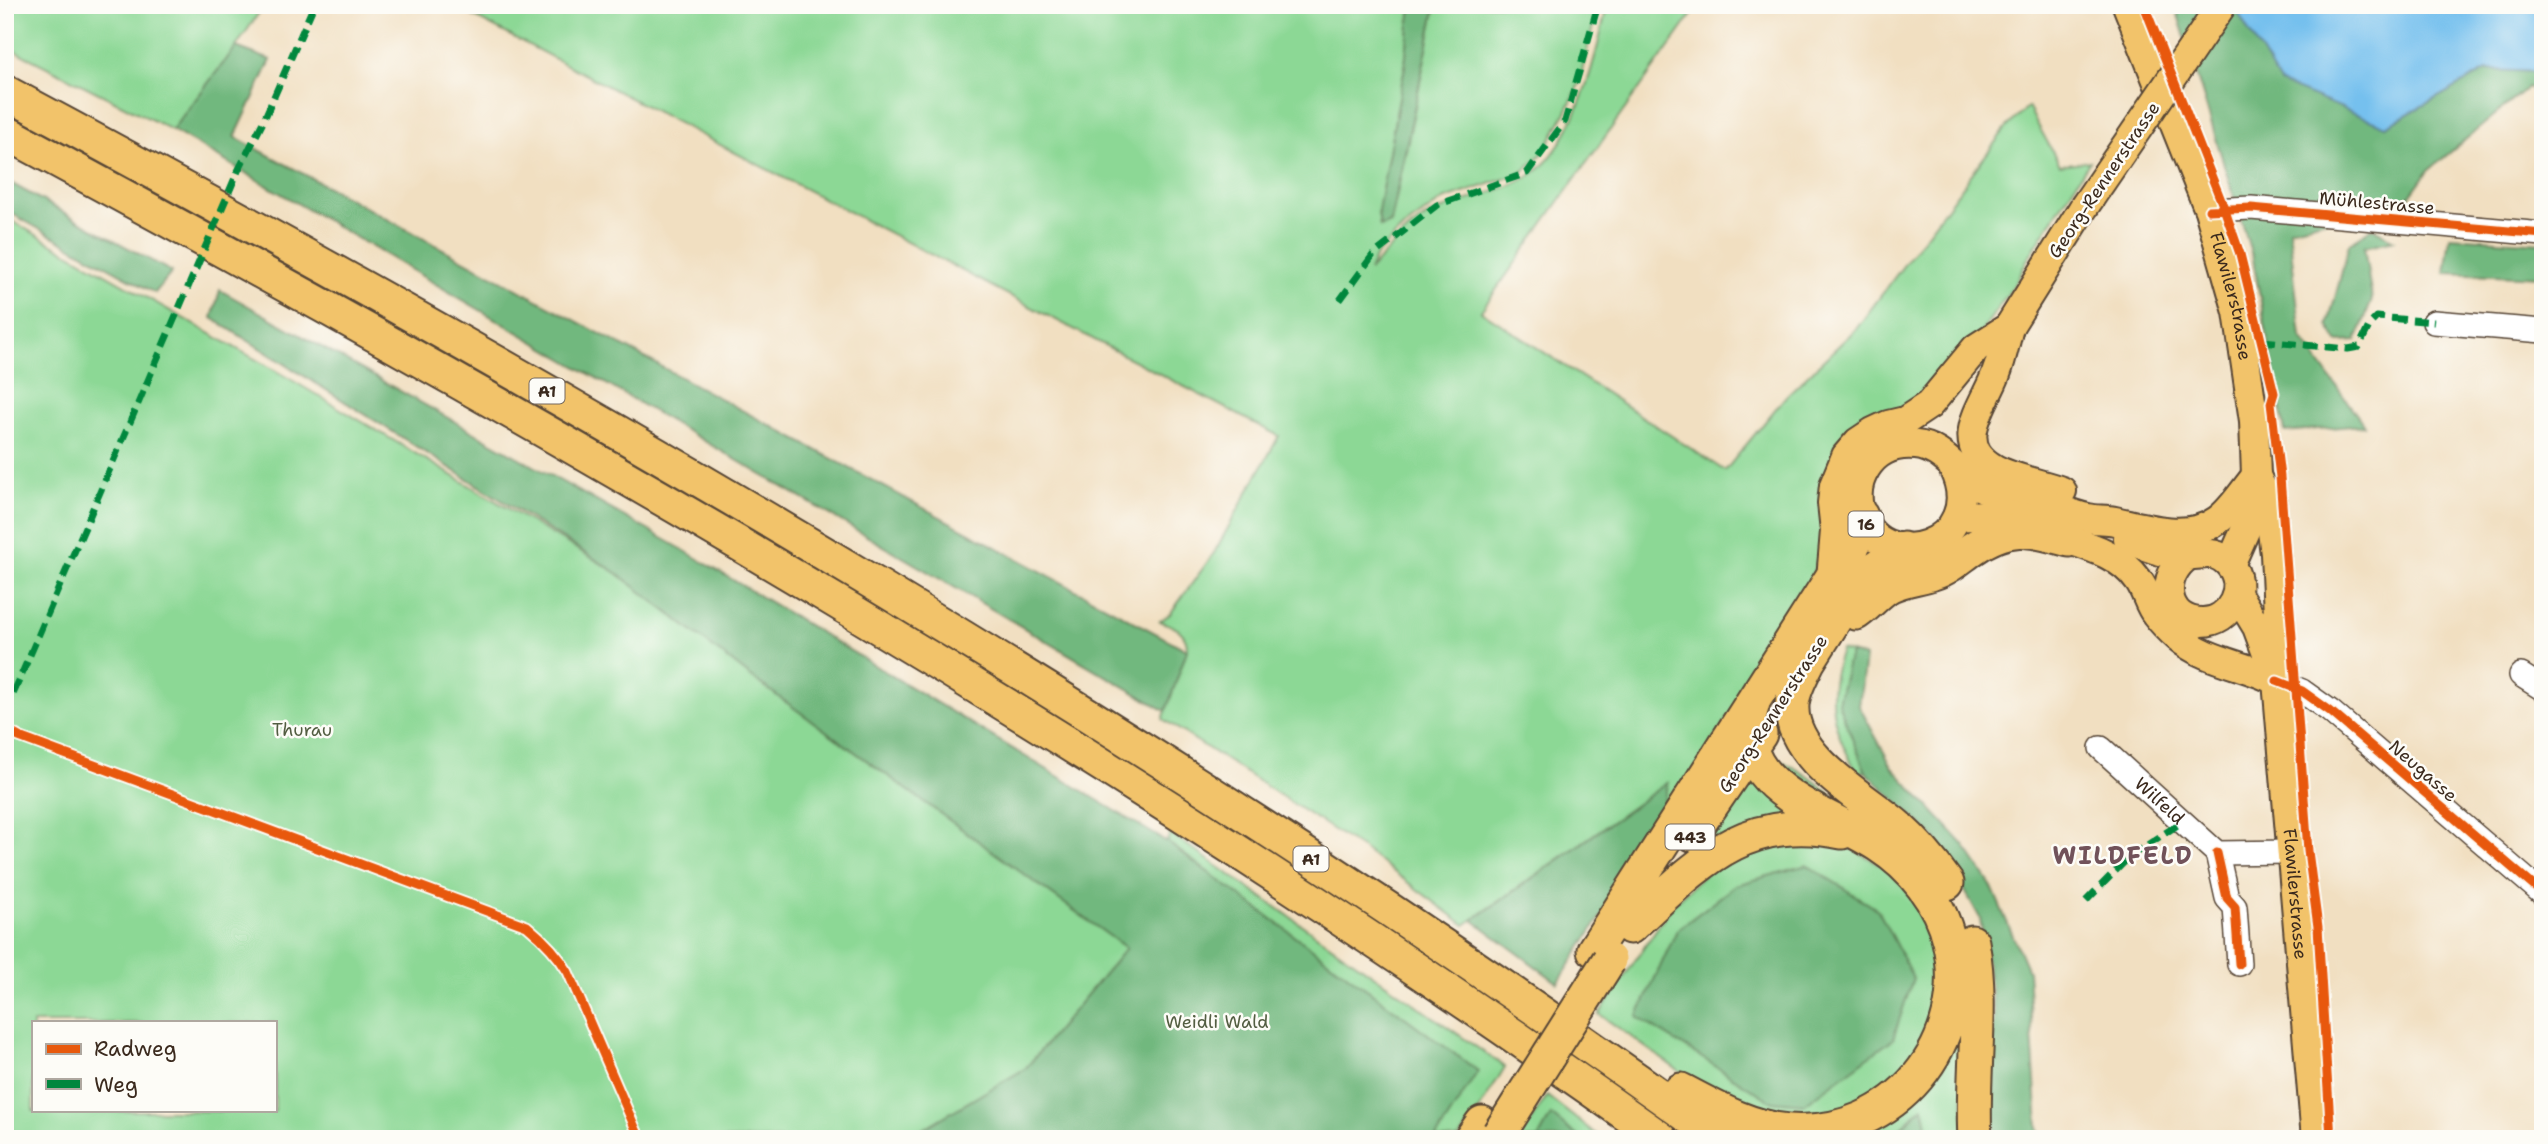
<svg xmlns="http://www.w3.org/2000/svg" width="2548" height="1144" viewBox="0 0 2548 1144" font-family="'Shantell Sans',sans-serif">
<rect width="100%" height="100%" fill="#fdfcf7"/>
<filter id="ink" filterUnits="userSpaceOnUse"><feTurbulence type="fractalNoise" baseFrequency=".0143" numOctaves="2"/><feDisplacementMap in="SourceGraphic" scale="14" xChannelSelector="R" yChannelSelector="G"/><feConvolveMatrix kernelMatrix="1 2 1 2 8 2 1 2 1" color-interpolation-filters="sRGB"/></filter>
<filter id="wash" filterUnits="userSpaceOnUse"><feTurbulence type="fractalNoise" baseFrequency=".00686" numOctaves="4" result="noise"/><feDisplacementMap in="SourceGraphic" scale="28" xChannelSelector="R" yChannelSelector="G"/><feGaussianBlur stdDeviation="1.57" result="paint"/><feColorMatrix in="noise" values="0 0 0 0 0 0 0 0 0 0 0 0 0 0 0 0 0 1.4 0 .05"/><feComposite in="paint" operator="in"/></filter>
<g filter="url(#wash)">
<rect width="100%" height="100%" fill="#f1dfc1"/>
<path fill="#8cd895" stroke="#64815a" stroke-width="2" fill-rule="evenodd" d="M5 5H264L236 47 172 130 5 46Z
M452 5H1411L1405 66 1378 211 1380 227 1391 223 1436 5H1598L1579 84 1566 112 1543 153 1521 173 1443 200 1402 229 1376 255 1369 271C1388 251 1407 227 1432 214 1461 199 1501 193 1528 177 1574 150 1597 55 1607 5H1699L1481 311 1725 471 1786 396 1856 329 2006 128 2028 107 2060 165 2090 161 2027 260 2018 279 1958 365 1902 409 1877 415 1847 433 1833 454 1826 535 1806 593 1661 824 1667 783 1465 925 1367 852 1163 719 1187 650C1188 632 1176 627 1160 621L1170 614 1214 553 1279 436Z
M5 217 285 376 617 573 750 676 1127 948 1026 1068 906 1139H5ZM33 1023H275V1111H33Z
M1841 650 1850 653 1838 703 1866 772H1857C1832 729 1824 698 1841 650Z
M1768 756C1804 767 1834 798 1864 821 1883 837 1905 849 1923 867 1970 914 1969 986 1966 1048 1965 1078 1961 1109 1966 1139H1930L1923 1108 1888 1139H1813C1840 1134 1864 1130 1889 1116 1896 1112 1903 1105 1909 1099 1970 1046 1979 945 1929 881 1924 874 1916 868 1909 863 1871 829 1823 807 1779 781L1765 766 1764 759Z
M1749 772 1801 811 1694 857Z
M1170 833 1505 1067 1472 1122 1458 1139H1435L1477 1071 1167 842Z
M1782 839 1841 842 1900 876 1934 927 1940 1011 1903 1078 1833 1117 1772 1116 1696 1083 1599 1014 1674 903 1716 864Z
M1547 1096 1602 1139H1581L1551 1116 1538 1139H1519Z"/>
<path fill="#71b87e" stroke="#56714e" stroke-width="2" d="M1411 5H1436L1390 223 1380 227 1378 211 1405 66Z
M2175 5H2233L2386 126 2487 70 2543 72V90L2527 88 2428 171 2406 201 2289 229 2301 337 2364 425 2285 432 2253 259Z
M236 47 271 60 235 137 1187 650 1166 711 172 130Z
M5 180 172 272 155 293 5 210Z
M2372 228 2394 240 2364 247 2372 300 2356 341 2338 342 2328 325 2349 244Z
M2450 237 2543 243V277L2445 273Z
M220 290 680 548 1167 842 1478 1071 1435 1139H906L1026 1068 1126 948 750 676 617 573 212 318Z
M1850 653 1865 657 1859 706 1892 767 1963 844 1992 887 2028 971 2038 1128 2042 1139H1998L1988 1109 1994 1012 1980 918 1937 840 1866 772 1838 703Z
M1667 783 1661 824 1558 983 1473 920Z
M1807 865 1878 910 1913 978 1893 1039 1805 1104 1771 1101 1637 1017 1677 930 1736 885Z
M1923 1107 1930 1139H1888Z
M1551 1115 1581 1139H1538Z"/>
<path fill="#74c0ee" stroke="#587586" stroke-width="2" d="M2233 5H2543V72L2487 70 2386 126 2280 83Z"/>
</g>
<g filter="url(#ink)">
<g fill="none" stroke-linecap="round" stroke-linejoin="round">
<g stroke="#564536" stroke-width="26">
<g id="minor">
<path d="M2209 210 2251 208 2543 234"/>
<path d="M2434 322 2543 331"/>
<path d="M2521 675 2543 689"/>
<path d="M2277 681 2302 691 2330 711 2543 894"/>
<path id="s1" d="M2101 748 2217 853 2291 852"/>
<path d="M2217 853 2227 898 2235 907 2239 964"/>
</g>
</g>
<g stroke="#564536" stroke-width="32">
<g id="major">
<path id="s2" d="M2127 5 2209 210 2238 312 2254 421 2256 476 2250 492"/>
<path d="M2009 327C2005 343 2002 359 1996 374 1984 406 1950 444 1995 469 2012 478 2042 484 2062 491"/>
<path d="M2000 341 2084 207"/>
<path d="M1953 468C1991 544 1877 582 1859 508 1856 494 1858 480 1866 468 1877 450 1896 443 1916 445 1949 448 1960 485 1996 492 2010 495 2024 497 2038 501 2055 506 2071 515 2088 518 2097 520 2106 519 2115 521 2147 528 2188 542 2218 520 2233 509 2244 490 2256 476"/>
<path d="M2256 476 2268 501 2275 554 2280 652 2278 672"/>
<path d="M1957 517 1997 514 2042 519"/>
<path d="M2128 538C2143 547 2167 554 2184 555 2202 557 2213 547 2229 564 2249 586 2231 623 2201 622 2163 620 2159 575 2188 556"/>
<path d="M2069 540C2095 548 2122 557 2138 580 2146 590 2148 604 2156 614 2162 622 2171 631 2178 637 2207 662 2245 664 2277 681"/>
<path d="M2230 565 2262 492"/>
<path d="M1831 579 1835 531 1832 503 1834 485 1846 456 1858 442 1873 432 1888 425 1905 421 1929 405 1976 348 2009 327"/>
<path id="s3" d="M2237 594 2257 627 2277 681 2316 1139"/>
</g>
</g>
<g stroke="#564536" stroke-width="37">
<path id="highway" d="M5 92C595 408 1177 747 1720 1139
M5 132C574 438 1135 763 1661 1139
M1856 613C1868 605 1877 593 1889 586 1906 577 1924 578 1941 570 1952 565 1962 556 1972 549 2008 524 2029 528 2069 540
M1809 660C1803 673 1793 689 1792 705 1789 757 1863 797 1897 826 1916 843 1933 863 1947 883
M1798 678 1852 592 1867 574 1903 549
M1692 834 1760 734
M1630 927C1698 865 1742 812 1842 832
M1972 942C1984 1007 1971 1073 1975 1139
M1594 950 1831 579C1850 556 1856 545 1861 516
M1681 1090C1715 1108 1750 1128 1789 1131 1895 1138 1973 1043 1949 941 1940 901 1912 867 1878 845 1824 810 1726 788 1753 703
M1471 1139 1482 1123"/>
</g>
<use href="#minor" stroke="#fff" stroke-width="23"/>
<use href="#major" stroke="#f2c36a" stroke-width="28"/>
<use href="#highway" stroke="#f2c36a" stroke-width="33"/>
<g stroke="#564536" stroke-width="32" stroke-linecap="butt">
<path id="major-bridge" d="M2084 207 2222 5"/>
</g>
<g stroke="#564536" stroke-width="37" stroke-linecap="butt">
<path id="highway-bridge" d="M1499 1134 1609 960"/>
</g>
<use href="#major-bridge" stroke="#f2c36a" stroke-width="28"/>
<use href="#highway-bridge" stroke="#f2c36a" stroke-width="33"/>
<path stroke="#00873e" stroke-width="7" stroke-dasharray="14 7" stroke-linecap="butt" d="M1340 300 1373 255 1437 205 1527 173 1565 121 1598 5
M2262 341 2348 349 2359 347 2370 324 2377 317 2434 322
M5 713 238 171 263 122 314 5
M2086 901 2129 857 2182 822"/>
<g stroke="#fdfcf7" stroke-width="13">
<path id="cycleway" d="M2144 5 2224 208 2240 254 2274 393 2271 403 2280 477 2308 851 2318 927 2331 1139
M2209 210 2251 208 2543 234
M2277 681 2302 691 2330 711 2543 894
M5 729 19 737 527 926C544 940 557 953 568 972L640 1139
M2217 853 2227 898 2235 907 2239 964"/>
</g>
<use href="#cycleway" stroke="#e8590c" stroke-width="9"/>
</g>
</g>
<g text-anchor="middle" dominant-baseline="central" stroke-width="5" stroke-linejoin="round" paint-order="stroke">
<g fill="#fdfcf7" stroke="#75695f" stroke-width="2">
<rect x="529.5" y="378.5" width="35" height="25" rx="5"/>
<rect x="1848.5" y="511.5" width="35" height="25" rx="5"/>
<rect x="1665.5" y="824.5" width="49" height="25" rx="5"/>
<rect x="1293.5" y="846.5" width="35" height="25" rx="5"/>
</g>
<g font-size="16" font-weight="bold" fill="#3b2a1e">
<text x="547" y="391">A1</text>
<text x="1866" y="524">16</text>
<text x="1690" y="837">443</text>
<text x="1311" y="859">A1</text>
</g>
<g font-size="18" fill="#3b2a1e" stroke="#fdfcf7">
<text transform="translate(2104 180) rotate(-56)">Georg-Rennerstrasse</text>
<text transform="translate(2377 203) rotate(5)">Mühlestrasse</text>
<text stroke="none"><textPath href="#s2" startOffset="310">Flawilerstrasse</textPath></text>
<text transform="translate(1773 714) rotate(-57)">Georg-Rennerstrasse</text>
<text transform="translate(2423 771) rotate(41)">Neugasse</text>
<text stroke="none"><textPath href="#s1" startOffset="79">Wilfeld</textPath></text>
<text stroke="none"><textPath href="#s3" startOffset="310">Flawilerstrasse</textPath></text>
</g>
<g font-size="18" fill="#535e42" stroke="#fdfcf7">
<text x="302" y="730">Thurau</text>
<text x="1217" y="1022">Weidli Wald</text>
</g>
<g font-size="24" font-weight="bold" letter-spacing="2" fill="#71525a" stroke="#fdfcf7">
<text x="2123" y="856">WILDFELD</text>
</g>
</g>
<rect width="2548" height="1144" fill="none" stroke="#fdfcf7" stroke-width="28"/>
<rect x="32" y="1021" width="245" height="91" fill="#fdfcf7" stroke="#afa8a0" stroke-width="2"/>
<rect x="46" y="1044" width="35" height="10" fill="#e8590c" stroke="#afa8a0" stroke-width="2"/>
<text x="94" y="1056" font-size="21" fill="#3b2a1e">Radweg</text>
<rect x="46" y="1079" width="35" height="10" fill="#00873e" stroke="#afa8a0" stroke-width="2"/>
<text x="94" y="1092" font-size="21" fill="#3b2a1e">Weg</text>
</svg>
